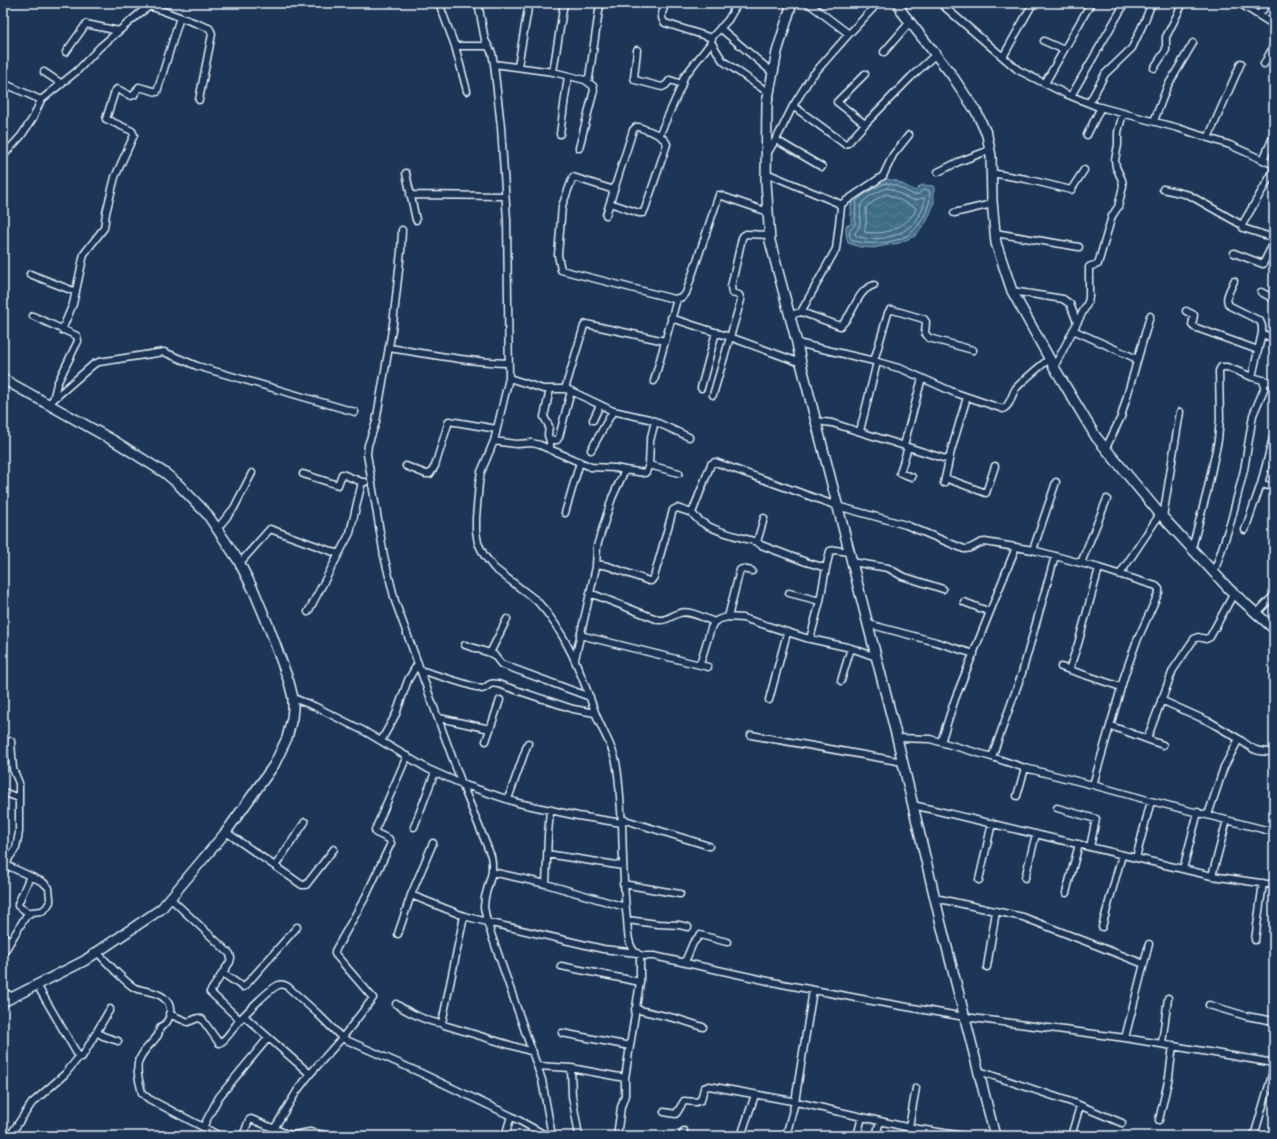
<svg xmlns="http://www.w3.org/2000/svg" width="1277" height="1139" viewBox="0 0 1277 1139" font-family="'Comic Neue',sans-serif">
<defs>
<pattern id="water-waves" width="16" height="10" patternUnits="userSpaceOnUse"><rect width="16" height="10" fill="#406c86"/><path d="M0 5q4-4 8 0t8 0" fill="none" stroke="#5c8198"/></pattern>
</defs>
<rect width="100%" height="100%" fill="#1d3557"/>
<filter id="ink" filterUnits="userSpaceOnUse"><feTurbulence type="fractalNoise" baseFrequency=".025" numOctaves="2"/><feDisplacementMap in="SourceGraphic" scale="8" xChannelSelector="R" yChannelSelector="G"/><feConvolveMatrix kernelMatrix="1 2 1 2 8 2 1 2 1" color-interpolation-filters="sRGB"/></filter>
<g filter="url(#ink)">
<path fill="url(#water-waves)" stroke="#83a1b4" d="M886 179 897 181 915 191 921 185 934 186V204L927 221 915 236 899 243 873 248 860 247 848 243 846 234V226L851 224V200L874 184Z"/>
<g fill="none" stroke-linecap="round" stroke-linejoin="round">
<path stroke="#a5bcca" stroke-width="1" d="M886 183 895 185 914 195 918 194 923 190H929C931 198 929 204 926 212 923 219 918 227 912 232 898 244 869 246 852 240 846 230 851 231 855 224L856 202C864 193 874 188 886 183Z
M887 188C897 189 905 200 915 200 918 200 921 198 924 198 925 203 923 207 921 212 912 235 877 244 856 236L855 233C863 225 859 214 861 204 868 196 877 192 887 188Z
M888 194 908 204 915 207 916 209C908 227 884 236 865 232L864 231 866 225V207L880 197Z"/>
<g stroke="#e8f1f8" stroke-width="9">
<path id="street" d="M439 3 455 46 467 91
M478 3 485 40 492 53 494 64 501 127 507 220 509 378 494 441 481 472 479 483 476 518V531L478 543 484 555 494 568 537 601C566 632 581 673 595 712 601 729 612 744 616 762 620 782 620 803 622 823
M666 3C663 10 659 17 665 23L712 38
M808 3 849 34
M940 3 1018 70 1066 94 1096 106 1178 128 1230 145 1274 165
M1239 3 1274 25
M150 6 209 28 211 31 212 34 199 100
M1259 15 1268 3
M720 28 773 73
M1044 41 1064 50
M711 42 723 61 769 93
M455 46H487
M637 50 634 78 635 80 662 87 666 85 670 80 682 84
M66 52 86 24 119 31
M884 52 910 22
M1003 57 1033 3
M494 64 553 72 585 80 589 78 600 4
M1264 64 1274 45
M518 66 529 3
M1154 68 1166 50V37L1183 3
M44 72 62 84
M553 72 564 3
M865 74 837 102 865 124 911 77 936 54
M3 83 41 100
M1045 83 1091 3
M1071 96 1125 3
M1089 103 1105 74 1132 48 1145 20 1152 3
M793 106 845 144 848 143 865 124
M1154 121 1167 87 1193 43
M560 134 568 76
M1087 135 1101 107
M659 136 681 87 684 77 710 44 713 36 728 20 738 3
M1208 138 1241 63
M776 140 822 167
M579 148 594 90 593 86 585 80
M767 154 779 134 793 106 811 77 849 34 878 3
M3 156 21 136 33 118 41 100 77 71 100 47 140 13 154 3
M1263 160 1274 135
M938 172 958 162 990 150
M406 173 416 220
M766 173 838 203 841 207 836 249 801 312 790 315
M991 173 1026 179 1071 190 1084 170
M1163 189 1189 195 1242 225 1274 170
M614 190 573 177 562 206 558 255 561 270 674 299 683 297 686 293 719 195 768 212
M410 195 505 196
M840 205 883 176 893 155 909 135
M954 213 992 204
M606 215 633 130 636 127H639C648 131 663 134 667 144L645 209 643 213H639L610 203
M1242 225 1243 228 1274 238
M402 230 401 251 393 324 376 422 368 445 367 454 384 556 395 601 462 784 491 856 492 863V872L485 897 484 907 487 922 542 1080 552 1136
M995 233 1079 247
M1234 253 1263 264 1274 242
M30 274 76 292
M1012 291 1063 299 1070 304 1077 322
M1261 292 1274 299
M1186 311 1194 315 1192 325 1194 327 1258 350
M801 312 840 326C855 315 855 291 874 285
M33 316 77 336 78 341 57 384 53 400
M671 318 730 337 801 363
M62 330 73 304 84 254 104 228 106 213 115 177 134 135 132 131 106 119 115 91 117 89 131 96 134 95 139 87 157 92 180 17
M1073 330 1137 359
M1262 333 1274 340
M797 343 874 361 902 369 953 392 1003 409C1011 405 1011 395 1016 388 1026 378 1038 368 1049 359
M389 348C429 354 469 362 509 363
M874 361 888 313 890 310H893L924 319 926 322 925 333 929 338 973 350
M1054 367 1088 302 1089 297V267L1091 266 1098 264 1112 216 1118 207 1123 186 1122 180 1116 167 1115 160 1118 145V132L1123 113
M509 378 543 389H565L569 390 613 411 649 419 689 437
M1263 380 1274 383
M654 381 677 299
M701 388 716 332
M565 389 584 326 586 324 665 341
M713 395 741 300 739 295 732 293 731 287 742 238 743 236 746 234 770 235
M48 404 94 364 99 362 164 352 197 366 355 412
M593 420 600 405
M816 421 832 423 949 460
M860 431 877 362
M550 440H557L559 437 571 391
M494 441 516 444 532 443 540 445 591 467 615 468 625 470 645 473 646 472 649 465 679 473
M904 445 922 378
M908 447 900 473 912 477
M550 448V442L548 435 549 426 544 417 550 389
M1106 448 1121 417 1150 316
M591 450 613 411
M649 465 650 441 655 421
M406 466 426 474H430L435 466 449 421 497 429
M303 474 338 485 342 474 362 482H365
M945 478 986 493 995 466
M944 483 951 451 967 397
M1261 484 1274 487
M565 513 580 462
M692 513C703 530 738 536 757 542
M1163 517 1180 412
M764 518 757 542 761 545 806 562 826 568 830 551 835 550 849 552
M217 529 234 508 252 473
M1245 530 1261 484 1274 434
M1192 548 1207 492 1218 440 1220 419 1219 371 1221 367H1227L1252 377 1262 333V326L1260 321 1230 306C1223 299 1231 289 1234 281
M1033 550 1056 482
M852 562 888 568 902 576 943 589
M1081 563 1107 499
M239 564 270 529 339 554
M596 564 608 566 649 581H651L654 577 673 510 677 508 692 513 711 464 715 462 837 506 906 525 964 549C972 550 977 542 985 542L1033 550 1099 568 1156 586 1159 589V592L1136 643 1125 674 1093 785
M1214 573 1231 521 1244 470 1253 415 1264 389V384L1263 380 1252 377
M1120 574 1160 514
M590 593 659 620C667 621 672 615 680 613 690 610 704 618 714 622
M789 593 820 601 810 639
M820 601 826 568
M964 602 990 612
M308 612 350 533 362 482
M1257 613 1274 595
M728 617 740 570 742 569 752 571
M868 624 936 642 974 654
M580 635 708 667
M465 645 490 653 494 655 501 664 590 697
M490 653 507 619
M575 659 596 567 597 546 612 498 625 470
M700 664 711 628 714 622 720 619 728 617 743 618 806 638 851 648 876 657
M1061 667 1121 687
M420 670 482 689C490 687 486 682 498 684L573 709 595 713
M1069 670 1078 644 1099 568
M841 681 851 648
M293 698 314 706 364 731 428 769 462 784 518 803 578 816 622 823C623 856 623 886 627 919 628 930 627 945 636 953 641 957 649 956 654 956L782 984 867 1000 965 1017 1125 1038 1274 1063
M769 700 787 633
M1161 700 1210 722 1239 739 1224 767 1208 815
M439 718 490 729
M1111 726 1163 745
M751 735 903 762
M897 738 930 739 992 757 1022 673 1055 556
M1147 739 1173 670 1194 639 1198 637 1206 639 1210 637 1234 593
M1239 739C1254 750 1255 752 1274 752
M381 741 396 714 408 680 418 663
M486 741 500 700
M941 742 955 699 1016 547
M992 757 1025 768 1093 785 1151 801 1274 832
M3 792 19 798
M1017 796 1025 768
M508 799 528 743
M913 805 1212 876 1274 885
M1057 808 1096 819 1090 847
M622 819 709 846
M414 827 435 772
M226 832 302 885H306L334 849
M547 854 623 866
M1136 858 1151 801
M275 866 305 822
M1183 869 1198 812
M492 872 546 884 625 907
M3 875 9 858 16 848 19 832V783L13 769 11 741
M1212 876 1227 820
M1025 878 1036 834
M979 880 992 823
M546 884 548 835 550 809
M623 884 680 894
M1066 893 1079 844
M411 895 464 916 487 922 603 949 637 953
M170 898 230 954 231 958 230 962 210 992 240 1020
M935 898 1023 917 1144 964
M29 913 18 906V904L30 876
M464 916 442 1023 444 1025 533 1052
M627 920 658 924 679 925 688 927
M1102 927 1122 855
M398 934 411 895 433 843
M3 936 11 941
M1255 940 1263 883
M97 952C105 960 126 984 135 988 145 992 158 991 166 1000 172 1006 171 1017 166 1023 165 1025 163 1025 161 1027 159 1029 159 1033 158 1035 152 1044 141 1051 138 1063 136 1073 140 1084 142 1093L149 1099 220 1136
M3 954 26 916 32 912 42 911 46 908 50 902V898L49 888 43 882 6 865
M685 962 693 943 700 935 727 942
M561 966 640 982
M987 967 996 911
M222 973 243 987 245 986 297 927
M37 985 79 1057H82L110 1009
M3 991 12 997
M396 1004C406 1011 431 1024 442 1023
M1209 1005 1246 1016 1274 1021
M635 1009 678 1019 703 1027
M169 1014 188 1022 198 1018 202 1019 219 1043H220C228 1038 233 1028 239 1021 245 1014 271 987 279 985 282 984 285 985 288 987L317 1013 342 1038 421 1073 511 1116 547 1136
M244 1016 310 1074
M97 1032 103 1036 118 1041
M562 1033 630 1046
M1125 1038 1149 944
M1162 1043 1168 998
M537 1066 571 1068 625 1078
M571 1068 572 1096 579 1136
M979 1071 1074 1103 1122 1123
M664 1112 676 1114 684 1101 696 1102 701 1100 704 1088 709 1086 792 1101 906 1127 964 1136
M1159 1120 1169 1077 1173 1045
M203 1127 219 1097 268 1038
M909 1127 916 1088
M274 1129 297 1091 310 1074 342 1038 373 998 335 954V951L366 896 391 843 389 839 376 833 375 830 407 756
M11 1134 32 1103 65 1074 79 1057
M243 1136 249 1120 251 1119 287 1134 293 1135 310 1132 329 1136
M505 1136 511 1116
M617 1136 621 1107 625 1095V1078L640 982V956
M682 1136 684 1131
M741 1136 755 1095
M786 1136 795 1102 813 990
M857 1136 862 1117
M876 1136 880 1121
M912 1136 915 1128
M1071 1136 1080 1106
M1254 1136 1272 1075 1274 1053"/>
</g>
<g stroke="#e8f1f8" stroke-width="12">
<path id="secondary" d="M792 3 777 52 767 103 766 182 770 241 797 343 801 363 897 738 941 924 995 1136
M899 3 902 12 951 74 977 113 987 135 991 156 992 201 996 243 1012 291 1054 367 1096 437 1160 514 1229 589 1274 629
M3 379 116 442 165 473 177 483 207 514 238 560 254 591 269 627 289 682 293 698V708L292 718 287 738 274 765 226 832 161 909 84 961 3 1002"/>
</g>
<use href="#street" stroke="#1d3557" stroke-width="6"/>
<use href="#secondary" stroke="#1d3557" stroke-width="9"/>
</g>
</g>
<rect width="1277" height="1139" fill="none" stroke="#1d3557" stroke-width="16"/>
<rect x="8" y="8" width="1261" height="1123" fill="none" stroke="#e8f1f8" stroke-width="1.5" filter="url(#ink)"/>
</svg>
